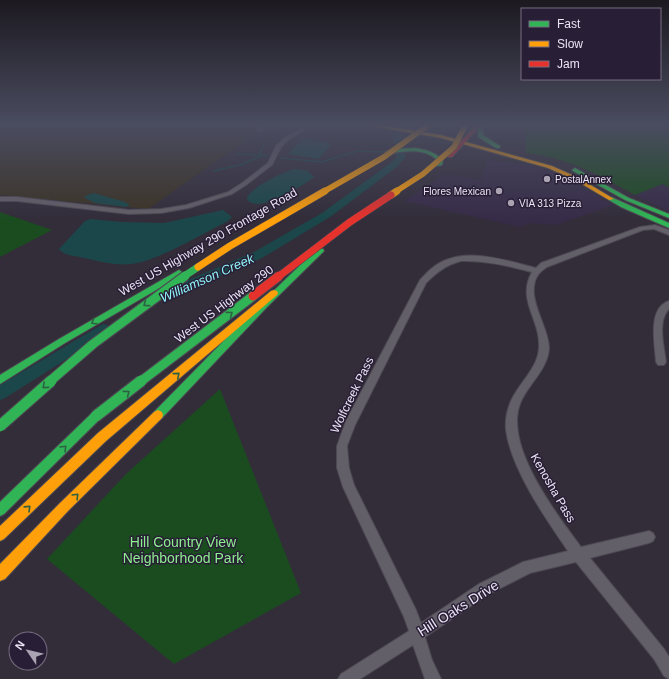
<svg xmlns="http://www.w3.org/2000/svg" width="669" height="679" viewBox="0 0 669 679" font-family="Arial,sans-serif">
<rect width="100%" height="100%" fill="#332d3a"/>
<path fill="#372c48" d="M487 160 525 164 548 170 561 175 613 205 556 225 532 223 520 227 405 201 445 174 481 180Z
M669 182V212L635 195Z"/>
<path fill="#3b3326" d="M0 124H257L261 130 148 209 0 195Z"/>
<path fill="#1b4c20" d="M526 124H669V187L662 184 635 195C599 175 569 158 526 153Z
M0 212 52 230 0 257Z
M220 389 301 593 174 664 47 559 126 474Z"/>
<path fill="#1b474a" d="M303 138 330 143 332 144 319 159 288 154Z
M295 169 308 171 314 177C303 186 272 203 258 204 254 204 250 203 247 200 246 189 285 171 295 169Z
M94 193 125 202 130 205 126 207 95 203 85 198V196Z
M223 210 232 217 228 221C204 233 154 263 130 264 115 266 99 261 84 258 77 256 64 256 59 249L85 221 91 219 122 222 164 223Z"/>
<g fill="none" stroke-linecap="round" stroke-linejoin="round">
<path stroke="#1b474a" stroke-width="1.5" d="M236 154 267 155
M261 155 260 153 265 142
M281 158 322 162 357 151 386 152
M214 171 243 164 263 155"/>
<path fill="#1b474a" fill-rule="evenodd" d="M394 124H402L401 142 397 144 393 142Z
M398 148 401 149 406 156 398 166 330 217 262 258 173 296 169 297 165 296 163 293 165 290 254 252 322 213 392 162 397 156 394 151Z
M103 324 108 325 110 329 108 333 5 398 0 400V385Z"/>
<g stroke="#4d4853" stroke-width="2">
<path id="street" d="M255 124H260L264 130 263 131H259Z
M301 128 306 129 288 140 281 147 272 165 246 185 232 194 189 208 161 213 129 214 17 201H0V197H17L129 210 161 209 186 205 228 192 242 183 268 163 276 146 284 138Z
M655 225 669 230V235L654 229 643 230 547 267C544 269 540 272 538 275 524 296 549 326 549 348 548 370 527 385 520 404 504 446 557 515 581 547L649 531 653 533 655 537 653 541 649 543 590 558 664 649 669 657V679L664 676 654 659 576 562 530 573 489 594 425 637 432 660 441 679H425L413 645 360 679H338L341 674 409 631 404 617 343 487 337 468V446L346 421 420 280C424 276 427 272 431 269 460 244 504 260 536 268L541 263 640 227ZM461 261C486 260 508 266 532 272 516 300 541 320 539 348 538 368 519 383 511 401 507 410 505 420 506 430 511 469 546 519 568 551L523 562 479 584 421 623 416 610 354 485 349 468 347 446 355 425 426 283C437 272 446 265 461 261Z
M669 301V309C657 321 664 346 666 362L664 365H658L656 362C655 345 647 308 669 301Z"/>
</g>
<g stroke="#4d4853" stroke-width="2">
<path id="fast" d="M478 124 483 125V135L500 146V148H496L478 137Z
M416 148C426 150 435 152 443 160L442 165 437 166V160C425 148 404 151 388 154L385 152 394 149Z
M575 168 629 198 669 214V218L625 200 573 171 572 170Z
M611 197 669 223V228L621 207 609 200V198Z
M317 249H323L324 251 267 307 162 418 158 420 154 418 153 415 154 412 261 303Z
M179 270 183 273 182 275 65 343 0 384V375L59 339Z
M96 411 100 413 101 416 100 419 4 514 0 516V502L92 413Z"/>
</g>
<g stroke="#4d4853" stroke-width="2">
<path id="slow" d="M359 124H372L441 135 552 166 579 178 614 199 609 200 575 180 548 168 441 138Z
M274 290 277 291 278 293 277 295 106 441 4 539 0 541V526L98 433 271 291Z
M158 410 162 412 163 415 162 418 68 511 5 579 0 581V564L60 503 154 412Z"/>
</g>
<g stroke="#4d4853" stroke-width="2">
<path id="jam" d="M477 124H482L452 157H448V155Z"/>
</g>
<use href="#street" fill="#635f68" fill-rule="evenodd"/>
<use href="#fast" fill="#30b455" fill-rule="evenodd"/>
<use href="#slow" fill="#ff9f0a" fill-rule="evenodd"/>
<use href="#jam" fill="#e5322d" fill-rule="evenodd"/>
<g stroke="#4d4853" stroke-width="8" stroke-linecap="butt">
<path id="fast-bridge-far2" d="M183 277 198 267"/>
</g>
<g stroke="#4d4853" stroke-width="11" stroke-linecap="butt">
<path id="fast-bridge-far1" d="M49 382 93 344 185 276
M140 382 253 296"/>
</g>
<g stroke="#4d4853" stroke-width="13" stroke-linecap="butt">
<path id="fast-bridge" d="M96 416 141 381
M0 426 51 381"/>
</g>
<g stroke="#4d4853" stroke-width="6" stroke-linecap="butt">
<path id="slow-bridge-far1" d="M323 192 384 157 427 126
M395 192 423 174 454 147 466 124"/>
</g>
<g stroke="#4d4853" stroke-width="8" stroke-linecap="butt">
<path id="slow-bridge" d="M391 195 397 191
M198 267 230 246 325 191"/>
</g>
<g stroke="#4d4853" stroke-width="8" stroke-linecap="butt">
<path id="jam-bridge-far1" d="M278 277 350 222 391 195"/>
</g>
<g stroke="#4d4853" stroke-width="11" stroke-linecap="butt">
<path id="jam-bridge" d="M253 296 279 276"/>
</g>
<use href="#fast-bridge-far2" stroke="#30b455" stroke-width="7"/>
<use href="#fast-bridge-far1" stroke="#30b455" stroke-width="9"/>
<use href="#fast-bridge" stroke="#30b455" stroke-width="11"/>
<use href="#slow-bridge-far1" stroke="#ff9f0a" stroke-width="5.5"/>
<use href="#slow-bridge" stroke="#ff9f0a" stroke-width="7"/>
<use href="#jam-bridge-far1" stroke="#e5322d" stroke-width="7"/>
<use href="#jam-bridge" stroke="#e5322d" stroke-width="9"/>
</g>
<defs><path id="oneway-chevron" d="M-2-3.5L2.5 0L-2 3.5" fill="none" stroke-width="1.6" stroke-linecap="round" stroke-linejoin="round"/></defs>
<g stroke="#2c6243">
<use href="#oneway-chevron" transform="translate(146 304) rotate(143)"/>
<use href="#oneway-chevron" transform="translate(230 314) rotate(-37)"/>
<use href="#oneway-chevron" transform="translate(94 322) rotate(150)"/>
<use href="#oneway-chevron" transform="translate(177 375) rotate(-40)"/>
<use href="#oneway-chevron" transform="translate(45 386) rotate(139)"/>
<use href="#oneway-chevron" transform="translate(127 393) rotate(-37)"/>
<use href="#oneway-chevron" transform="translate(64 448) rotate(-45)"/>
<use href="#oneway-chevron" transform="translate(76 496) rotate(-45)"/>
<use href="#oneway-chevron" transform="translate(28 508) rotate(-44)"/>
</g>
<linearGradient id="sky" x2="0" y2="1"><stop stop-color="#1c1920"/><stop offset="0.57" stop-color="#4a4c60"/><stop offset="1" stop-color="#4a4c60" stop-opacity="0"/></linearGradient>
<rect width="669" height="219" fill="url(#sky)"/>
<g fill="#aaa4b3" stroke="#281e35" stroke-width="1.5">
<circle cx="547" cy="179" r="4"/>
<circle cx="499" cy="191" r="4"/>
<circle cx="511" cy="203" r="4"/>
</g>
<g text-anchor="middle" dominant-baseline="central" stroke-width="3" stroke-linejoin="round" paint-order="stroke">
<g font-size="10" fill="#eae4f4" stroke="#281e35" text-anchor="start">
<text x="555" y="179">PostalAnnex</text>
<text x="491" y="191" text-anchor="end">Flores Mexican</text>
<text x="519" y="203">VIA 313 Pizza</text>
</g>
<g font-size="12" fill="#eae4f4" stroke="#281e35">
<text transform="translate(208 242) rotate(-30)">West US Highway 290 Frontage Road</text>
<text transform="translate(224 304) rotate(-37)">West US Highway 290</text>
<text transform="translate(352 395) rotate(-64)">Wolfcreek Pass</text>
<text transform="translate(553 488) rotate(60)">Kenosha Pass</text>
</g>
<g font-size="13" font-style="italic" fill="#8ef4f9" stroke="#281e35">
<text transform="translate(207 278) rotate(-24)">Williamson Creek</text>
</g>
<g font-size="14" fill="#8def8f" stroke="#281e35">
<text x="183" y="542">Hill Country View<tspan x="183" dy="16">Neighborhood Park</tspan></text>
</g>
<g font-size="14" fill="#eae4f4" stroke="#281e35">
<text transform="translate(458 608) rotate(-32)">Hill Oaks Drive</text>
</g>
</g>
<rect x="521" y="8" width="140" height="72" fill="#281e35" stroke="#766d81"/>
<rect x="529" y="21" width="20" height="6" fill="#30b455" stroke="#766d81"/>
<text x="557" y="28" font-size="12" fill="#eae4f4">Fast</text>
<rect x="529" y="41" width="20" height="6" fill="#ff9f0a" stroke="#766d81"/>
<text x="557" y="48" font-size="12" fill="#eae4f4">Slow</text>
<rect x="529" y="61" width="20" height="6" fill="#e5322d" stroke="#766d81"/>
<text x="557" y="68" font-size="12" fill="#eae4f4">Jam</text>
<g transform="translate(28 651) rotate(305)"><circle r="19" fill="#281e35" stroke="#766d81"/>
<path d="M0-3L7 15L0 10L-7 15Z" fill="#aaa4b3"/>
<text y="-6" font-size="11" font-weight="bold" text-anchor="middle" fill="#eae4f4">N</text>
</g>
</svg>
